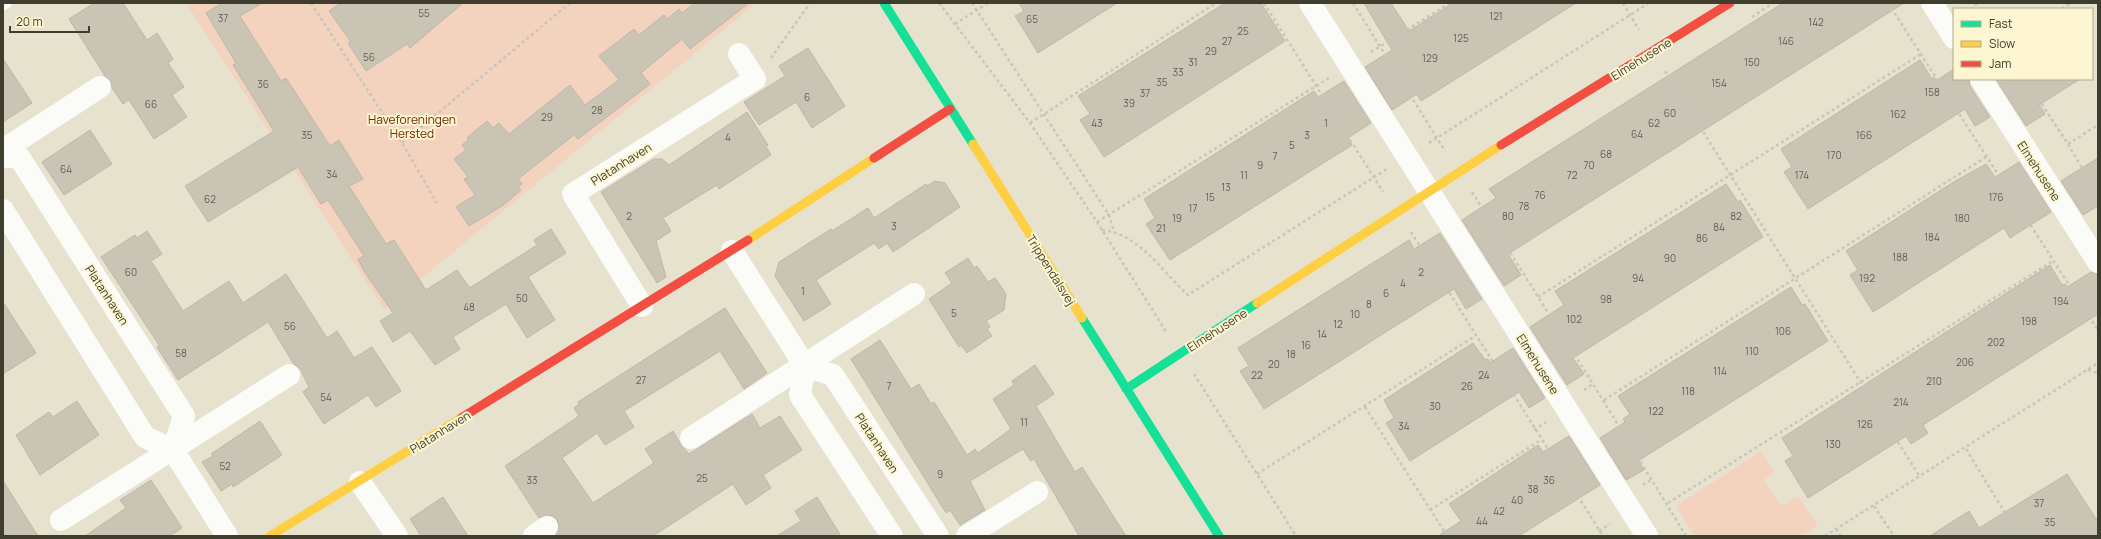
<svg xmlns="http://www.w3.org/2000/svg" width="2101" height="539" viewBox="0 0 2101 539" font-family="Manrope,sans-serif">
<rect width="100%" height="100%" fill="#e6e2ce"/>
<path fill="#f3d2be" d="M186 3H756L384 309Z
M1761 451 1775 472 1764 480 1781 506 1798 496 1818 526 1802 536H1694L1676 506Z"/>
<path fill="#cac4b5" stroke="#bdb7a8" d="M94 3H123L147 40 157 33 173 59 168 63 184 87 172 95 187 117 154 139 129 100 123 104 112 88 111 81 105 76 69 19Z
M222 3H262L240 16 281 81 286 78 330 146 339 140 363 179 349 186 386 244 394 240 426 290 457 270 469 287H471L537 245 534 240 551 229 566 253 528 277 555 320 527 338 506 304 453 337 460 349 435 365 410 331 393 342 380 321 393 313 364 271 358 259 364 256 328 200 321 204 298 167 208 222 185 186 274 131 233 65 236 63 206 13Z
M341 3H463L410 48 407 44 366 71 348 43 351 42 329 11Z
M695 3H749L690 49 682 39 641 73 650 84 578 139 574 135 518 179 522 184 518 187 521 190 502 206 469 226 456 207 475 195 464 179 468 177 454 159 466 150 462 145 469 139 467 138 487 121 493 128 499 123 509 134 570 85 585 105 619 80 599 56 634 29 639 35 664 15 667 19 679 9 682 13Z
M1019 3H1117L1038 53 1015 16 1024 11Z
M1225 3H1261L1285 41 1104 157 1080 120 1090 114 1078 96Z
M1364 3H1391L1409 31 1453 3H1576L1421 101 1417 94 1392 110 1365 67 1392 50Z
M1783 3H1904L1508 254 1521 275 1504 286 1462 220 1496 198 1489 189Z
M808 48 845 106 812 128 796 102 759 125 744 102 785 76 779 66Z
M3 59 32 103 3 122Z
M1920 60 1932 79 1934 77 1936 81 1954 69V79H1969L1970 86 1990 117 1975 126 1965 109 1808 209 1784 172 1792 167 1781 149Z
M1996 79H2080L2039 105 2045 114 2026 126Z
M1344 81 1371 123 1348 138 1352 145 1170 260 1146 224 1155 218 1144 199 1314 91 1318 97Z
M747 112 768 145 766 147 771 155 719 189 717 185 663 218 671 231 656 241 666 277 657 283 601 192 654 159H662L669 165Z
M90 130 112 164 64 195 42 162Z
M2098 158V206L2083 215 2061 181Z
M2019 162 2051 212 2010 238 2004 228 1873 312 1850 275 1858 270 1846 251 1952 183 1986 164 1995 177Z
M935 181 945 183 960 207 893 252 887 243 879 249 874 243 816 280 831 304 804 321 775 276 779 262 831 229 832 231 868 208 874 218 926 184 927 186Z
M1726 184 1738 202 1740 200 1763 237 1573 358 1584 374 1567 385 1530 327 1564 305 1555 291Z
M147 231 162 254 151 261 183 311 229 281 243 303 286 274 327 338 337 331 354 358 372 347 401 391 376 407 368 395 324 424 303 392 309 387 300 369 294 364 268 322 178 380 157 347 159 345 101 257 135 235 137 238Z
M1440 233 1482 299 1466 309 1454 289 1264 409 1240 371 1249 366 1238 348 1409 240 1414 249Z
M968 258 974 268 977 266 988 282 995 278 1006 294 1004 310 986 321 990 327 987 329 992 336 967 353 961 345 959 347 929 299 952 283 945 273Z
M2050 265 2062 285 2065 284 2067 287 2091 272 2098 274V314L1923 425 1928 433 1911 444 1906 436 1808 498 1785 461 1793 456 1782 438Z
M1791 287 1802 305 1805 304 1828 341 1638 461 1644 470 1626 480 1600 438 1625 422 1623 419 1630 414 1618 396Z
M3 302 36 353 3 374Z
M725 308 767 373 744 389 720 351 624 411 634 427 605 445 597 433 562 458 593 503 654 463 645 449 673 431 681 445 689 454 752 414 760 428 780 416 802 450 763 475 771 488 746 505 733 484 653 536H555L559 526 557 520 553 516 546 515 539 518 505 466 579 416 574 408 579 404 578 402Z
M880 340 911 389 919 384 931 404 934 402 967 455 975 449 978 453 1011 429 993 399 1014 385 1012 381 1035 365 1054 394 1036 406 1075 472 1082 467 1126 536H1079L1034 459 1031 461 1023 449 970 481 985 510 960 525 950 510 946 513 851 359Z
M1473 343 1485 360 1488 359 1490 363 1513 348 1545 398 1529 408 1519 392 1410 461 1386 423 1394 418 1384 400Z
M77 401 99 435 40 475 16 435 49 412 53 417Z
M260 421 282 455 233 487 232 484 221 491 202 462 213 456 211 454Z
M1569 436 1600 485 1519 536H1438L1461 521 1449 504 1538 445 1543 452Z
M2067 474 2098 522V536H1930L1969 511 1979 528Z
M151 480 182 528 170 536H85L126 508 120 500Z
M3 481 38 536H3Z
M443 497 468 536H421L410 519Z
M817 497 841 536H777L801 521 795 511Z"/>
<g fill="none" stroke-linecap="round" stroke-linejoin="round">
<path stroke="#c6c6be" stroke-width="2.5" stroke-dasharray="3 3" stroke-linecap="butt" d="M311 3 402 143 437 203
M939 3 1030 123 1097 222 1167 333
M972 3 1109 215 1114 231
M1264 3 1383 192
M1353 3 1445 151
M1623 3 1639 30
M1888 3 2098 330
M1975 3 1979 9
M2062 9 2071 3
M1752 17 1773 3
M955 24 988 3
M1371 52 1450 3
M771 58 810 3
M1665 71 1920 477
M2025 79 2068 144 2098 196
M1030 123 1216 3
M402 143 570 3
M1429 143 1649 3
M2068 144 2098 125
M1472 192 1593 384 1686 536
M1097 222 1329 78
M1102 230C1140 234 1162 272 1188 295L1387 169
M1411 232 1603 536
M1538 297 1921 54
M2088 370 2098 373
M1194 374 1296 536
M1584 390 1593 384
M1604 400 1986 157
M1365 407 1447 536
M1534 430 1546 422
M1966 449 2019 536
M1257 474 1475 336
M1643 485 1652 479
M1668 503 2053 261
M1874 506 1894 536
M1430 510 1541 440
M1836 529 1841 536
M1599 531 1610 524
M1825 536 2098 363"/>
<path stroke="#fbfbf8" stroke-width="13" d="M3 4 5 3"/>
<path stroke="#fbfbf8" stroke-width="22" d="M1310 3 1647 536
M1932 3 1954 38
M1981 79 2098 262
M3 150 100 87
M3 157H19L184 416 173 450
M3 210 145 437 173 450 227 536
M732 251 805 366 800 395 892 536
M642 306 573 194 755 79 739 54
M805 366 833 375 938 536
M691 438 914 294
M360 482 397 536
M61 520 289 375
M534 536 547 527
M967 536 1037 492"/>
<path stroke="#16e098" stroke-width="9" d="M884 3 973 144
M1082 318 1219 536
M1126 389 1257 303"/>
<path stroke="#ffcf43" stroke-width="9" d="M973 144 1082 318
M748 240 874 158
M1257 303 1501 145
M270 536 461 418"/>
<path stroke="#f24e42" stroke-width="9" d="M1501 145 1730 3
M874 158 950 109
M461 418 748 240"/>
</g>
<g text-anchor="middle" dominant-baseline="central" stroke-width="4" stroke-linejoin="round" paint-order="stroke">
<g font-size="10" fill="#625f50">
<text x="424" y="13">55</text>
<text x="1496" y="16">121</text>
<text x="223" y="18">37</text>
<text x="1032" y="19">65</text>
<text x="1816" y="22">142</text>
<text x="1243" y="31">25</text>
<text x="1461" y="38">125</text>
<text x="1227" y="41">27</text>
<text x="1786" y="41">146</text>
<text x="1211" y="51">29</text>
<text x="369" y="57">56</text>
<text x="1430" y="58">129</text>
<text x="1193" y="62">31</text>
<text x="1752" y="62">150</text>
<text x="1178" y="72">33</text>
<text x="1162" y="82">35</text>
<text x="1719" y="83">154</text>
<text x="263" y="84">36</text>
<text x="1932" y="92">158</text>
<text x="1145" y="93">37</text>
<text x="807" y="97">6</text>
<text x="1129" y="103">39</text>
<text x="151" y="104">66</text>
<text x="597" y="110">28</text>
<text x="1670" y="113">60</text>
<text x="1898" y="114">162</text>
<text x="547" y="117">29</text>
<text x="1097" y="123">43</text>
<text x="1326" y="123">1</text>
<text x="1654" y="123">62</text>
<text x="1637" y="134">64</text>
<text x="307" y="135">35</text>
<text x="1307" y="135">3</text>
<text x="1864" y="135">166</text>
<text x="728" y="137">4</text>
<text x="1292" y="145">5</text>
<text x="1606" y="154">68</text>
<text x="1834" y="155">170</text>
<text x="1275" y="156">7</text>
<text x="1260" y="165">9</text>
<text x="1589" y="165">70</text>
<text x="66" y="169">64</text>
<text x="332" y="174">34</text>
<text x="1244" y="175">11</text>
<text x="1572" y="175">72</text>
<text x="1802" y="175">174</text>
<text x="1226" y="187">13</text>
<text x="1540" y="195">76</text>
<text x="1210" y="197">15</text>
<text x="1996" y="197">176</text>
<text x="210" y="199">62</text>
<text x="1524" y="206">78</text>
<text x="1193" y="208">17</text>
<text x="629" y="216">2</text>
<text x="1508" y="216">80</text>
<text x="1736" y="216">82</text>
<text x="1177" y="218">19</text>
<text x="1962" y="218">180</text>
<text x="894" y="226">3</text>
<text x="1719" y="227">84</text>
<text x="1161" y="228">21</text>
<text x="1932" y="237">184</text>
<text x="1702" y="238">86</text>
<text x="1900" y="257">188</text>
<text x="1670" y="258">90</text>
<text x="131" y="272">60</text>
<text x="1421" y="272">2</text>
<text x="1638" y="278">94</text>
<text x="1867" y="278">192</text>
<text x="1403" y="283">4</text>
<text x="803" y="291">1</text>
<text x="1386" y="293">6</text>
<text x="522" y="298">50</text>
<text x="1606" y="299">98</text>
<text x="2061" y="301">194</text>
<text x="1369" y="304">8</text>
<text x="469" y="307">48</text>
<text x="954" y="313">5</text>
<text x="1355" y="314">10</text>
<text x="1574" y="319">102</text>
<text x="2029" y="321">198</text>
<text x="1338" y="324">12</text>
<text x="290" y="326">56</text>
<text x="1783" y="331">106</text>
<text x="1322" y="334">14</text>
<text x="1996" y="342">202</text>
<text x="1306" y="345">16</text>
<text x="1752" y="351">110</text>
<text x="181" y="353">58</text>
<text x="1291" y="354">18</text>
<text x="1965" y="362">206</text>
<text x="1274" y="364">20</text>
<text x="1720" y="371">114</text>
<text x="1257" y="375">22</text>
<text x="1484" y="375">24</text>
<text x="641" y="380">27</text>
<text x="1934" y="381">210</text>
<text x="889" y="386">7</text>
<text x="1467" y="386">26</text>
<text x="1688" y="391">118</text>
<text x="326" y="397">54</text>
<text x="1901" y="402">214</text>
<text x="1435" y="406">30</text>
<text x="1656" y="411">122</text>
<text x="1024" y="422">11</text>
<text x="1865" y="424">126</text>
<text x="1404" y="426">34</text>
<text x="1833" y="444">130</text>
<text x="225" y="466">52</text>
<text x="940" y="474">9</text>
<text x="702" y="478">25</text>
<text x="532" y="480">33</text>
<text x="1549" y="480">36</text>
<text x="1533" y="489">38</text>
<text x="1517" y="500">40</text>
<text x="2039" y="503">37</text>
<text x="1499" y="511">42</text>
<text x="1482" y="521">44</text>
<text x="2050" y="522">35</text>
</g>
<g font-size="12" fill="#3f3d2e" stroke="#fdf6d1">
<text transform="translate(1641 59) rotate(-32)">Elmehusene</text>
<text transform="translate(621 164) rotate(-32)">Platanhaven</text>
<text transform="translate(2039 171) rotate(57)">Elmehusene</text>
<text transform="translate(1051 270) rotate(58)">Trippendalsvej</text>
<text transform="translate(107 295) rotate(57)">Platanhaven</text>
<text transform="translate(1217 330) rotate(-33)">Elmehusene</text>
<text transform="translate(1538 364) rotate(58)">Elmehusene</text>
<text transform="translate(440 432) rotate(-32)">Platanhaven</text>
<text transform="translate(877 443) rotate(57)">Platanhaven</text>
</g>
<g font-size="12" fill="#742603" stroke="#fdf6d1">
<text x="412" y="119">Haveforeningen<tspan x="412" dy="14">Hersted</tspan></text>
</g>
</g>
<rect width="2101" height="539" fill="none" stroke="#3f3d2e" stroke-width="8"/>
<rect x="1953" y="8" width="140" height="72" fill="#fdf6d1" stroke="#b1ac90"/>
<rect x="1961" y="21" width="20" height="6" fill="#16e098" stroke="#b1ac90"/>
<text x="1989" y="28" font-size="12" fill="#3f3d2e">Fast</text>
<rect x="1961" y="41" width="20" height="6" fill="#ffcf43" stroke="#b1ac90"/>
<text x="1989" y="48" font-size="12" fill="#3f3d2e">Slow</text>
<rect x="1961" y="61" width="20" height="6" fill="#f24e42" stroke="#b1ac90"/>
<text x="1989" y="68" font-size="12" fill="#3f3d2e">Jam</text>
<path d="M10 26v6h79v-6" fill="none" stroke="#3f3d2e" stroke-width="2"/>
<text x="16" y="26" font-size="12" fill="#3f3d2e" stroke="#fdf6d1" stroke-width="3" paint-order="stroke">20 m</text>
</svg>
